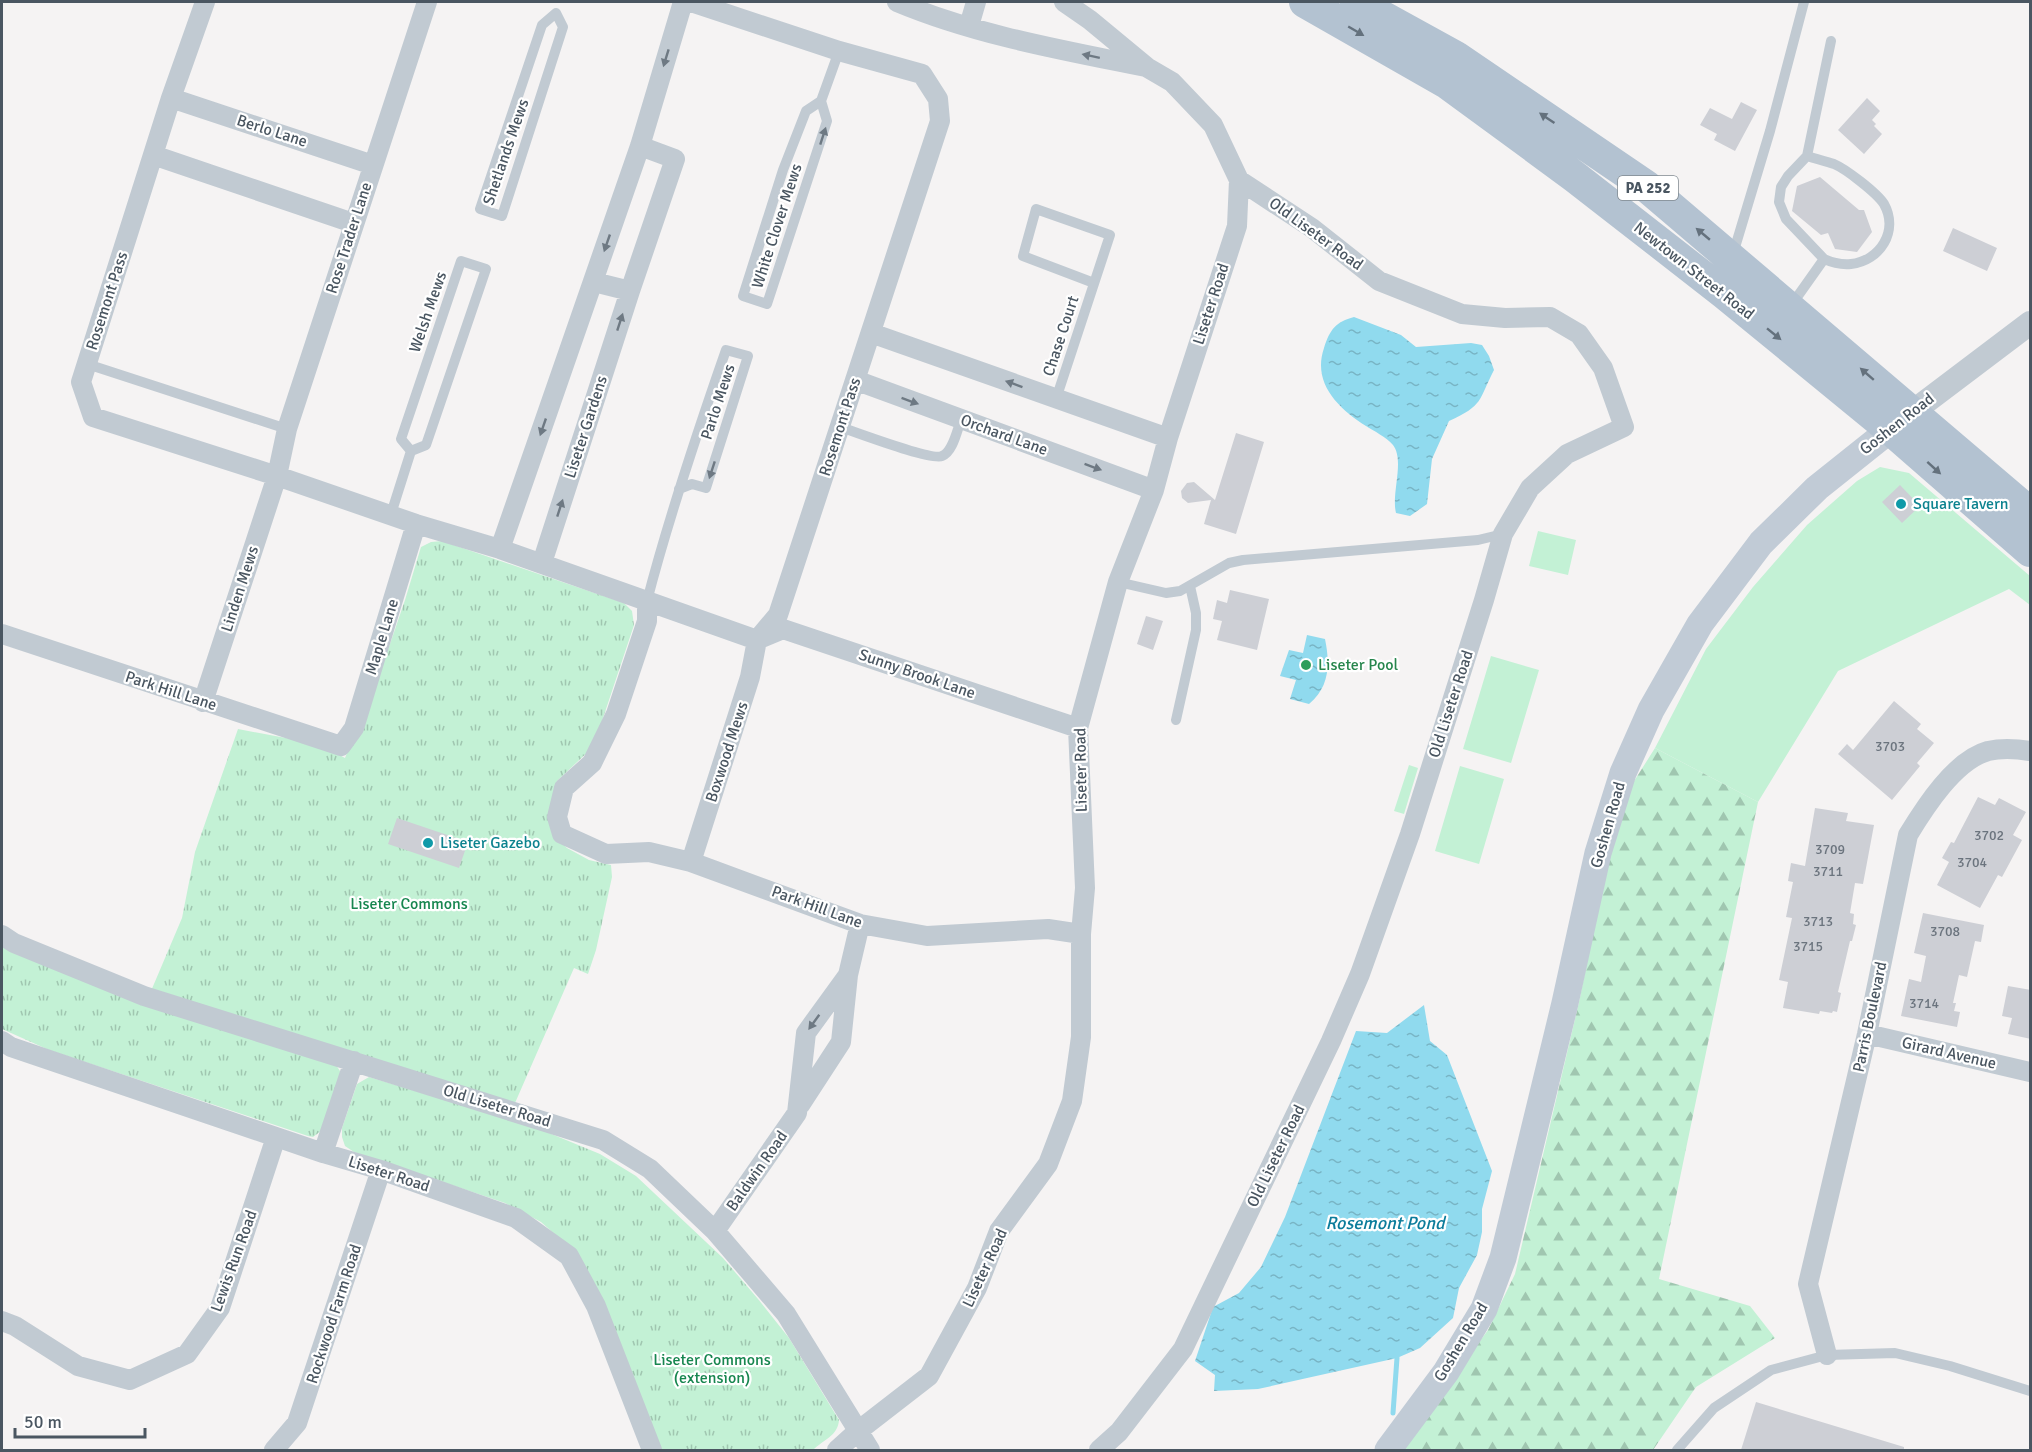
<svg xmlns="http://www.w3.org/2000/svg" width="2032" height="1452" viewBox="0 0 2032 1452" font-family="Signika,sans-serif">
<defs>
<pattern id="forest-firs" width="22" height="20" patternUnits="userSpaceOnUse" patternTransform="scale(1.5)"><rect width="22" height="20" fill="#c3f1d5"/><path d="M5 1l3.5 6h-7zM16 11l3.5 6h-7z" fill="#a0c6b0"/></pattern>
<pattern id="park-tufts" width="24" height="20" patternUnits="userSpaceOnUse" patternTransform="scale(1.5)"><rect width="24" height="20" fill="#c3f1d5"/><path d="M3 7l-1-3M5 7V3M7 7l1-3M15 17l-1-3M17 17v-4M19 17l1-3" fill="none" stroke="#a0c6b0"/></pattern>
<pattern id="water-ripples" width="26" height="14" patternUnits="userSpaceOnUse" patternTransform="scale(1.5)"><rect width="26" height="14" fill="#90daee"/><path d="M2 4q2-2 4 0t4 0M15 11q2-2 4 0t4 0" fill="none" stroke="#78b4c4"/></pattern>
</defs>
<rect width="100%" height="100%" fill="#f5f3f3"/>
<path fill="#c3f1d5" d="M1880 467 1909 473 2030 576V605L2009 589 1838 671 1758 802 1655 748 1706 649 1753 587 1807 525 1857 481Z
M1538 531 1576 540 1568 575 1529 566Z
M1491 656 1539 670 1511 763 1463 749Z
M1409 765 1418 768 1404 814 1394 811Z
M1460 766 1504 779 1479 864 1435 851Z"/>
<path fill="url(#forest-firs)" d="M1655 748 1758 802 1659 1279 1750 1306 1775 1338 1696 1387 1653 1450H1400L1488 1330 1515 1274 1579 1002 1619 805Z"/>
<path fill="url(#park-tufts)" d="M442 541 624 603 632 611 634 625 597 736 591 749 557 781 549 811 557 838 567 848 589 860 611 865 612 877 596 950 588 974 574 968 515 1103 151 991 182 918 195 852 238 729 318 744 345 758 379 676 405 600 421 547 431 542Z
M2 940 334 1062 340 1071 341 1078 325 1128 313 1137 308 1136 49 1050 2 1029Z
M369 1077 532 1126 600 1154 636 1176 723 1258 758 1299 789 1338 839 1420C838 1436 823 1440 813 1450H658L567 1245 541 1222 505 1203 354 1152 345 1146 342 1137V1128L357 1084Z"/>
<path fill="url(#water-ripples)" d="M1354 317 1401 335 1416 347 1471 343 1482 345 1489 356 1494 370C1478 401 1484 405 1449 421L1432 459 1427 504 1410 516 1396 513C1391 493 1405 461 1393 445 1386 437 1374 431 1366 426 1338 408 1312 383 1324 348 1330 329 1336 322 1354 317Z
M1307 635 1325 639C1330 663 1330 687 1309 704L1290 699 1296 680 1280 676 1289 650 1303 653Z
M1424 1005 1430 1041 1447 1055 1492 1171 1482 1209V1232L1477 1255 1459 1288 1453 1318 1420 1348 1397 1358 1258 1389 1214 1391 1215 1375 1195 1361 1213 1307 1239 1293 1261 1267 1285 1217 1356 1031 1387 1033Z"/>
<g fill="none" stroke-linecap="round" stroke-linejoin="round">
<path stroke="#90daee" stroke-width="5" d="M1393 1413 1397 1358"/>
</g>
<path fill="#cdcfd5" d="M1867 98 1880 111 1872 120 1876 124 1874 126 1882 134 1864 154 1838 130Z
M1741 102 1757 110 1735 151 1714 140 1717 134 1700 125 1710 108 1732 119Z
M1820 177 1859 210H1864L1872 232 1857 252 1835 249 1828 233 1821 235 1792 211 1797 186Z
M1953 228 1997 248 1987 271 1943 251Z
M1236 433 1264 442 1236 534 1204 524 1211 500 1188 503 1182 498 1181 491 1187 483 1194 482 1215 500Z
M1900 485 1920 506 1902 523 1882 502Z
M1230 590 1269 599 1257 650 1217 640 1222 621 1213 619 1217 600 1227 603Z
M1146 616 1163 621 1153 650 1137 644Z
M1894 701 1921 724 1917 729 1934 743 1917 763 1920 766 1892 800 1838 754 1847 744 1853 750Z
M1978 797 1995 805 1999 798 2026 812 2013 835 2022 840 2002 877 1998 875 1980 908 1937 885 1949 862 1942 858 1951 842 1954 843Z
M1815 808 1848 813 1846 821 1874 825 1863 884 1855 883 1850 913 1854 914 1853 924 1856 925 1852 941H1850L1838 992 1841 993 1837 1012 1833 1011 1832 1013 1820 1011 1819 1014 1783 1008 1788 982 1779 980 1792 918 1786 917 1793 882 1788 881 1791 863 1805 866Z
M397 818 468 842 459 868 388 844Z
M1923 913 1984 925 1981 942 1975 941 1967 977 1959 975 1953 1003H1956L1954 1011 1960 1012 1957 1027 1901 1016 1909 979 1921 982 1926 956 1914 953Z
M2008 986 2031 990V1039L2008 1034 2012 1018 2002 1016Z
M1756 1402 1904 1447V1450H1741Z"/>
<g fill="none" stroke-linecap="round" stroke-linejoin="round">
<path stroke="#c1cad2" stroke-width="10" d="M556 13 563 27 502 216 480 209 542 25Z
M821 101 827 121 767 304 743 296 783 170 806 111 821 101 839 51
M1807 156C1816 159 1825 161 1834 164 1846 169 1877 193 1884 204 1899 231 1880 261 1851 264 1841 265 1833 263 1824 259
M1733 254 1770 131 1804 2
M461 261 486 269 426 445 411 451 401 439Z
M1790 307 1824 259 1786 219 1779 202 1781 187 1788 176 1807 156 1831 41
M87 364 287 429
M1056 399 1110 235 1036 209 1023 256 1094 283
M840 427C856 432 931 461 942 456 953 452 957 430 961 420
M391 514 411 451
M1118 582 1166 593 1180 591 1229 563 1243 560 1478 540 1503 534
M647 601C669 516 697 433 726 350L748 356 706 488 692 484 679 489
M1176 720 1196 630V613L1190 586
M1677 1450 1714 1408 1771 1370 1827 1355 1895 1353 1950 1366 2030 1391"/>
<path stroke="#c1cad2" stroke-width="20" d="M205 2 171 98 81 382 93 417 277 476 416 524 500 549 757 640
M691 2 839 51 922 74 938 99 940 121 778 615 757 640
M897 2C976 35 1062 50 1146 67
M969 26 976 2
M171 98 373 165
M153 155 353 223
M594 282 630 291
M871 333 1168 438
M855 380 1154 490
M500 549 640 146 683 2
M542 563 630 291 675 159 640 146
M647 601V621L616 714 592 763 564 788 557 817 562 834 606 854 649 852 691 862 860 924 927 936 1048 929 1081 934
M2 634 341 746 354 728 416 524
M759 639 783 629 1078 728
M203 702 277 476 287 429 427 2
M691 862 750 677 757 640
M2 935 14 943 144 996 603 1140 650 1169 715 1231 786 1314 870 1450
M1867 1034 2030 1072
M2 1041 11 1047 323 1153 381 1170 516 1218 569 1256 596 1306 652 1450
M800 1105 841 1042 848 975 860 924
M323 1153 354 1061
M715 1231 797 1113 806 1033 848 975
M2 1321 15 1326 78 1366 130 1380 187 1354 220 1308 276 1137
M1827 1355 1808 1284 1867 1034 1908 835C1925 807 1955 760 1988 751 2002 748 2017 749 2030 751
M274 1450 297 1423 381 1170
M837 1450 858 1431 929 1376 977 1288 999 1231 1048 1164 1072 1101 1081 1037V934L1085 888 1078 728 1118 582 1154 490 1168 438 1237 226 1239 180 1213 125 1172 82 1148 68 1090 20 1064 2
M1099 1450 1119 1432 1183 1349 1331 1041 1360 974 1410 834 1484 600 1503 534 1530 488 1567 454 1624 427 1603 368 1579 334 1550 317 1505 318 1462 314 1379 281 1312 228 1239 180"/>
<path stroke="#c1cad2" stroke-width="24" d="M1911 413 2030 323"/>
<path stroke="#c1cbd6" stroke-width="27" d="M1388 1450 1446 1372 1484 1309 1503 1258 1565 1003 1598 853 1623 773 1651 710 1700 624 1761 543 1817 488 1906 417"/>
<path stroke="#b3c2d1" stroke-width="32" d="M1305 2 1447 83 1575 177 1724 293 1890 429 2030 551
M1356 2 1456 57 1646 186 2030 513"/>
</g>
<defs><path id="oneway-solid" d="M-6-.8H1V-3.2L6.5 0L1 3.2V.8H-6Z" transform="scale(1.5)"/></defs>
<g fill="#64717d">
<use href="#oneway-solid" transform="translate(1356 31) rotate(30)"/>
<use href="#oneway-solid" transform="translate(1547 118) rotate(-146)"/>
<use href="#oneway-solid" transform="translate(1703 234) rotate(-140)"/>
<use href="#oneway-solid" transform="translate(1774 334) rotate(39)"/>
<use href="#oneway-solid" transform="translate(1867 374) rotate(-139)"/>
<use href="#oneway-solid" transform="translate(1934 468) rotate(42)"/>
</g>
<g fill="#6e7983">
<use href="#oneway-solid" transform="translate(1091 56) rotate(-168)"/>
<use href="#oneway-solid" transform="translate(666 58) rotate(107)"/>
<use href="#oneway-solid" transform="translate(823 136) rotate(-72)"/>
<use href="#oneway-solid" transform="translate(607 243) rotate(109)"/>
<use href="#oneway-solid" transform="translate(620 322) rotate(-72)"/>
<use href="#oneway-solid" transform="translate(1014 384) rotate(-160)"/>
<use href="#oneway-solid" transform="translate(910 401) rotate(20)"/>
<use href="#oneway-solid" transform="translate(543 427) rotate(109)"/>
<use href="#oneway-solid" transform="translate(1093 467) rotate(20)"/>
<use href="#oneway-solid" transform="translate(712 470) rotate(108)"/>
<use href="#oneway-solid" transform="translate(560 508) rotate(-72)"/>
<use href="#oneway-solid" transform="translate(814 1022) rotate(126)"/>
</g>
<g fill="#0f9aa8" stroke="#fff" stroke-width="2">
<circle cx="1901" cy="504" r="6"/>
<circle cx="428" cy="843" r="6"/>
</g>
<circle fill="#2e9e5b" stroke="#fff" stroke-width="2" cx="1306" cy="665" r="6"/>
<g text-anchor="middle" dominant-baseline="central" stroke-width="4.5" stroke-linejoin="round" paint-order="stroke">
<g font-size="14" fill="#6b747e">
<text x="1890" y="746">3703</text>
<text x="1989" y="835">3702</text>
<text x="1830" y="849">3709</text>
<text x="1972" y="862">3704</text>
<text x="1828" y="871">3711</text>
<text x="1818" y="921">3713</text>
<text x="1945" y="931">3708</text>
<text x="1808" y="946">3715</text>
<text x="1924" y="1003">3714</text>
</g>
<rect fill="#fff" stroke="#808990" stroke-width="1.5" x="1618" y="176" width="60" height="24" rx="4.5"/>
<g font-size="15" font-weight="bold" fill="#4a5661">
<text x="1648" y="188">PA 252</text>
</g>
<g font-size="16" fill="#4a5661" stroke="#fff">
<text transform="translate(272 131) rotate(18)">Berlo Lane</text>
<text transform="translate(506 152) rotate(-71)">Shetlands Mews</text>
<text transform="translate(777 226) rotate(-72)">White Clover Mews</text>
<text transform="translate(1316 234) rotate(36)">Old Liseter Road</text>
<text transform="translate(349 238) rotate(-72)">Rose Trader Lane</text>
<text transform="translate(1694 271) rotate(38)">Newtown Street Road</text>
<text transform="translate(107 301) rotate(-72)">Rosemont Pass</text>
<text transform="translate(1211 304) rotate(-72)">Liseter Road</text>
<text transform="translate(428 312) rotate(-71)">Welsh Mews</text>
<text transform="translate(1061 336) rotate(-72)">Chase Court</text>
<text transform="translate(718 402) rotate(-72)">Parlo Mews</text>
<text transform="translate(1897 424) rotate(-38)">Goshen Road</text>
<text transform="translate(586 427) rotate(-72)">Liseter Gardens</text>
<text transform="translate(840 427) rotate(-72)">Rosemont Pass</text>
<text transform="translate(1004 435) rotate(20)">Orchard Lane</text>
<text transform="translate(240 589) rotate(-72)">Linden Mews</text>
<text transform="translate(382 637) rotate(-73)">Maple Lane</text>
<text transform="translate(917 674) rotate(19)">Sunny Brook Lane</text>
<text transform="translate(171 691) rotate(18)">Park Hill Lane</text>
<text transform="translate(1451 704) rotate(-72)">Old Liseter Road</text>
<text transform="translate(727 752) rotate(-72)">Boxwood Mews</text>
<text transform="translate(1081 770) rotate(-91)">Liseter Road</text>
<text transform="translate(1608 825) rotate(-74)">Goshen Road</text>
<text transform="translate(817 907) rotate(20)">Park Hill Lane</text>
<text transform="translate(1870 1017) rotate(-78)">Parris Boulevard</text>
<text transform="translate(1949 1053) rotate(13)">Girard Avenue</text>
<text transform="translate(497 1106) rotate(17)">Old Liseter Road</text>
<text transform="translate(1276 1156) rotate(-64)">Old Liseter Road</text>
<text transform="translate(757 1171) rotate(-55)">Baldwin Road</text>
<text transform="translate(389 1174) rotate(18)">Liseter Road</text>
<text transform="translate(234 1261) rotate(-70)">Lewis Run Road</text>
<text transform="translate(985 1268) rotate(-65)">Liseter Road</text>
<text transform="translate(334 1314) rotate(-72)">Rockwood Farm Road</text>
<text transform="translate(1461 1342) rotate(-59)">Goshen Road</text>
</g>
<g font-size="16" fill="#0d838f" stroke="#fff" text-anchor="start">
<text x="1913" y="504">Square Tavern</text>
<text x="440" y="843">Liseter Gazebo</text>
</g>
<g font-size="16" fill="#27864d" stroke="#fff" text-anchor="start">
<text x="1318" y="665">Liseter Pool</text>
</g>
<g font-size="16" fill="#17864f" stroke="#fff">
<text x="409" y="904">Liseter Commons</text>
<text x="712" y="1360">Liseter Commons<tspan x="712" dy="18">(extension)</tspan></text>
</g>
<g font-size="18" font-style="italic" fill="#0c7c9b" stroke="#fff">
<text x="1385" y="1223">Rosemont Pond</text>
</g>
</g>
<rect width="2032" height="1452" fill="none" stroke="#4a5661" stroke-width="6"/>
<path d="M15 1428v9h130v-9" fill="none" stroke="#4a5661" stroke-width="3"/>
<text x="24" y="1428" font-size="18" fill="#4a5661" stroke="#ffffff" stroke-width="4.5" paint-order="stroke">50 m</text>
</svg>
